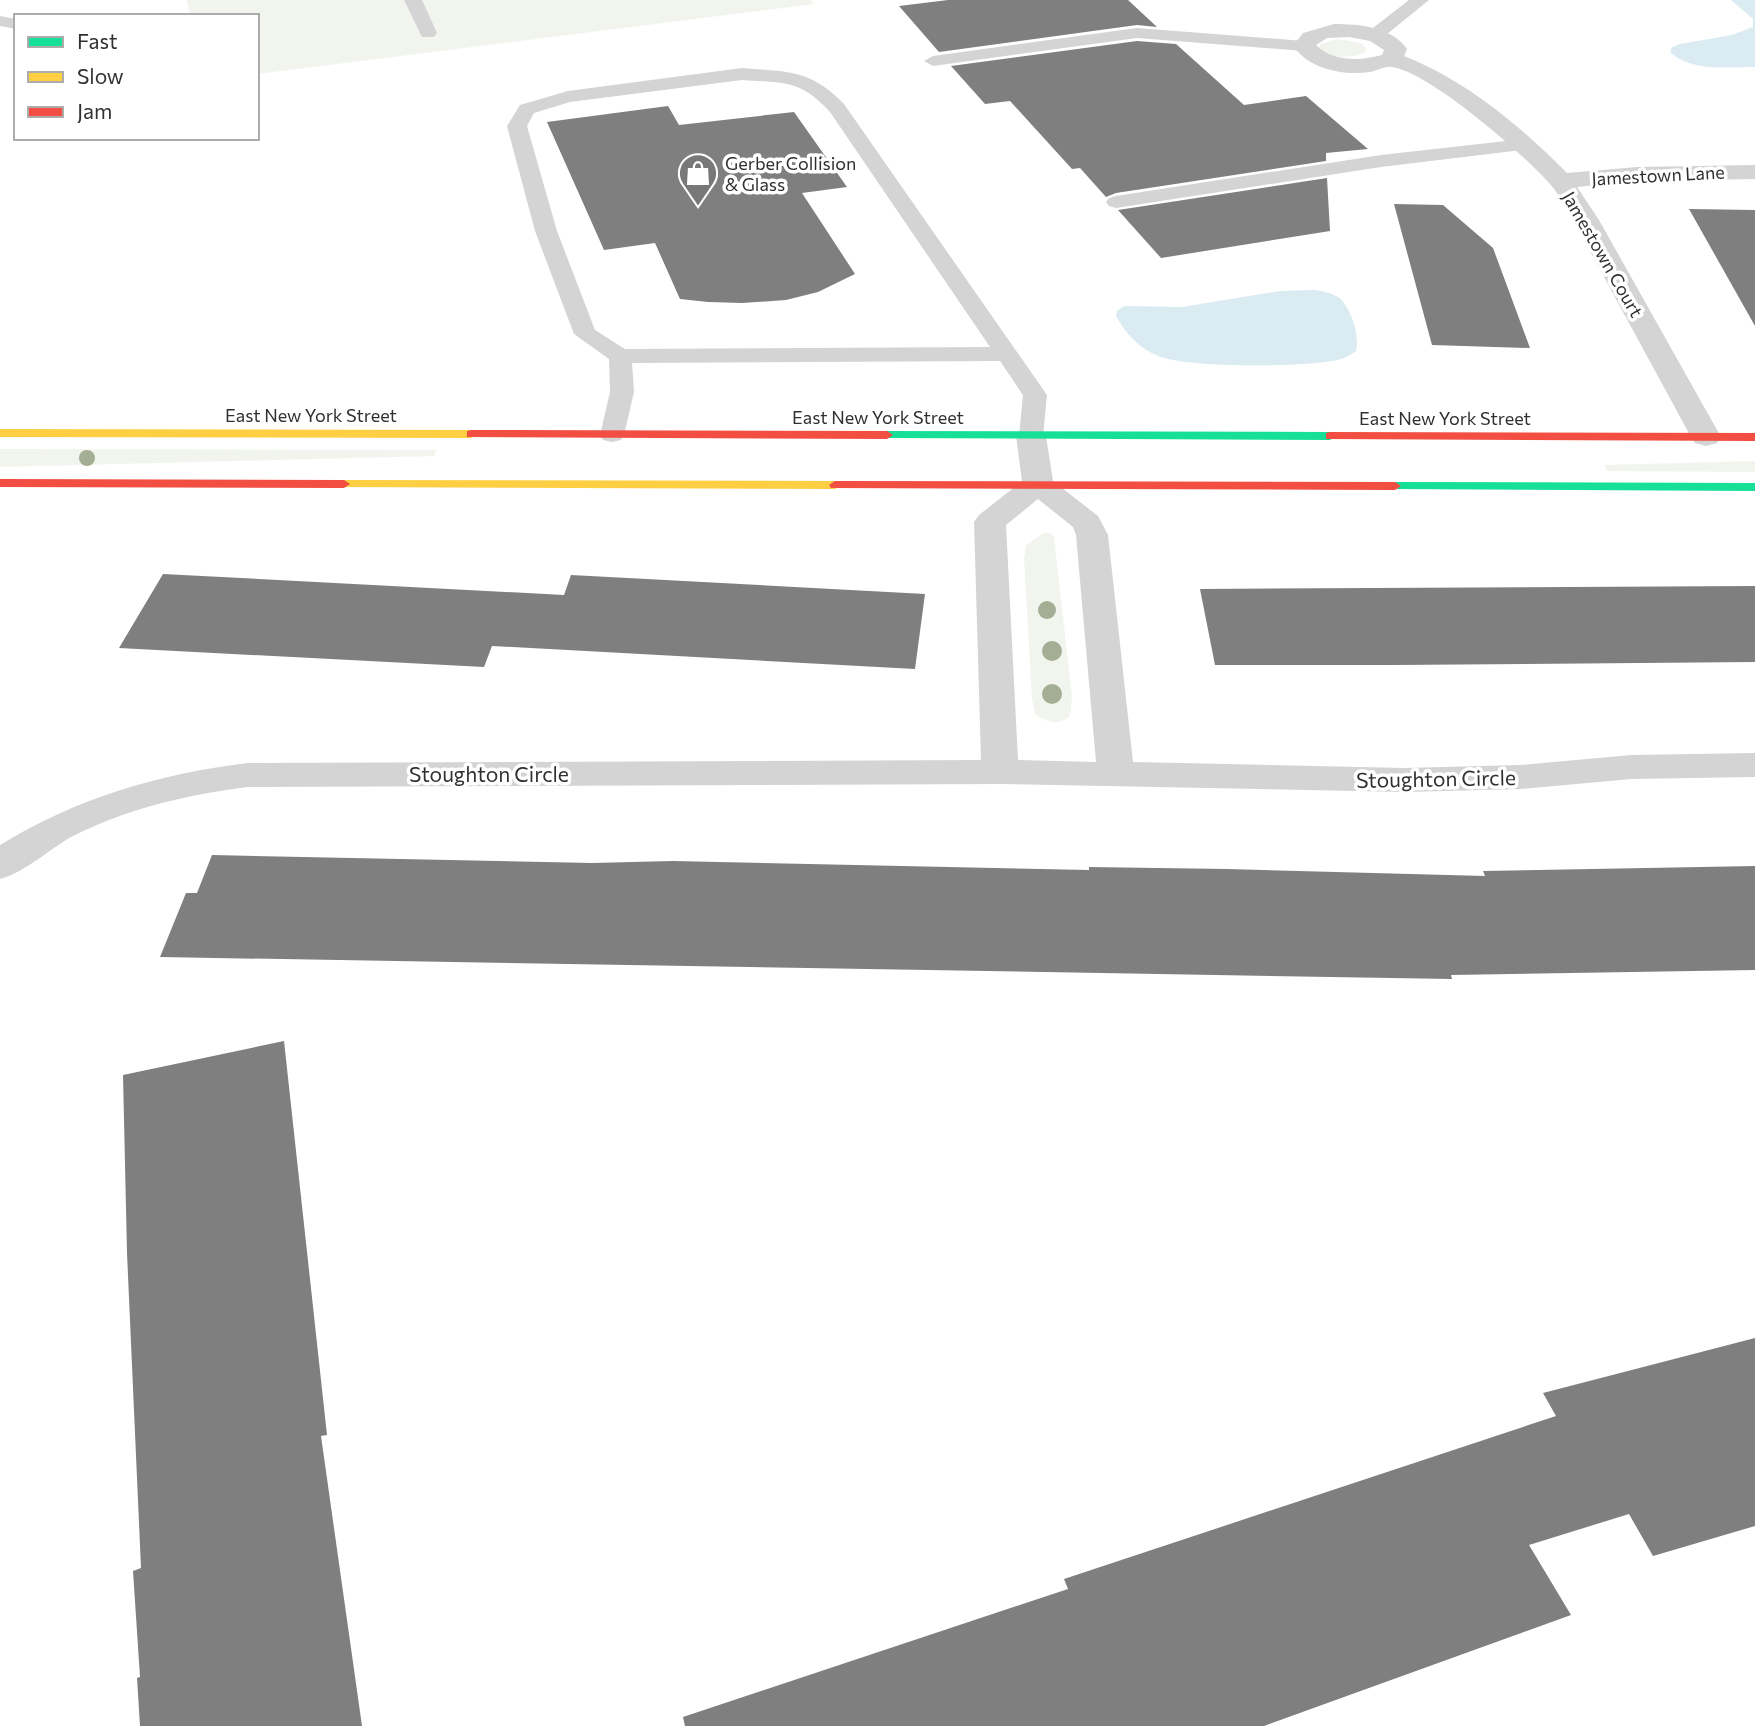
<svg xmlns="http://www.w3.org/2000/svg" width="1755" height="1726" viewBox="0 0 1755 1726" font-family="Commissioner,sans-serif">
<rect width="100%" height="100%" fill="#fff"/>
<path fill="#f2f5ed" d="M187 0H811L814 4 257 74V16H190Z
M1338 39 1361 43 1366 48V52C1351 59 1332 59 1319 48L1320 44Z
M0 449 436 450 434 456 0 467Z
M1755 461V472L1607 471 1604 465Z
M1044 533H1051L1054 537 1072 697 1070 716C1059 726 1046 722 1035 714L1032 698 1024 559 1026 545Z"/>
<path fill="#dbebf2" d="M1731 0H1755V67C1729 67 1691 72 1670 52L1672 47 1680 44 1732 35 1753 27V19Z
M1315 290C1323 291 1331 293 1338 297 1351 306 1360 337 1356 351 1349 356 1341 360 1332 361 1299 367 1187 368 1158 356 1139 348 1126 334 1116 316L1117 311 1124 306 1182 307 1280 291Z"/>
<path fill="#7f7f7f" d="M948 0H1128L1157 27 1137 25 939 52 899 6Z
M1137 41 1176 44 1244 105 1306 96 1368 149 1326 153V161L1116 193 1106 197 1080 168 1072 169 1010 101 985 104 951 66Z
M668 106 679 125 794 112 847 187 802 193 855 274 818 292 786 300 742 303 708 302 680 299 655 243 604 250 547 122Z
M1327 178 1330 231 1161 258 1118 210Z
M1394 204 1443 205 1493 248 1530 348 1432 345Z
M1689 209 1755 210V326Z
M163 574 564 595 571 575 925 594 915 669 492 646 484 667 119 648Z
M1755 586V662L1394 665H1215L1200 589Z
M212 855 592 863 673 861 1089 870V867L1227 869 1485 876 1483 871 1755 866V970L1451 975 1452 979 160 957 186 893H197Z
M284 1041 327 1435 321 1436 362 1726H140L137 1678 140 1677 133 1571 141 1568 127 1253 123 1075Z
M1755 1338V1526L1653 1556 1629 1514 1529 1545 1571 1615 1264 1726H685L683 1717 1068 1589 1064 1579 1556 1416 1543 1393Z"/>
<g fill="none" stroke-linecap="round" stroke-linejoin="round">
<path fill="#d4d4d4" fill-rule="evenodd" d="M404 0H422L437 33 434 37H422Z
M1409 0H1429L1381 39H1369L1366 35 1369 31Z
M0 16 16 19V29L0 26Z
M1137 28 1304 41 1313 46 1304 51 1137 38 933 66 924 61 933 56Z
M742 68C788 72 810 69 844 104L1047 395 1043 436 1040 441 1031 443 1022 441 1019 436 1023 395 1000 361 632 363 634 392 624 435 621 440 612 442 603 440 600 435 610 392 609 359 574 334 535 231 507 126 520 105 568 91ZM742 80C784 83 800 79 830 112L990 347 625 349 595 330 557 231 527 126 534 113 570 102Z
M1524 139 1531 141 1534 145 1531 149 1381 167 1116 208 1109 206 1106 202 1109 198 1116 196 1381 155Z"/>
<path fill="#d4d4d4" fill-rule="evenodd" d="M1334 24C1359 24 1392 27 1407 49L1404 56C1467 81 1519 125 1567 173L1637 167 1755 165V179L1637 181 1577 187 1599 220 1721 437 1717 443 1706 446 1695 443 1691 437 1573 220C1566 208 1559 194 1550 184 1525 155 1427 70 1391 67 1385 66 1377 71 1370 72 1344 76 1309 69 1293 46L1303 33ZM1349 37 1370 41 1384 50 1382 55C1361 61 1333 62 1316 45L1327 38Z
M1031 427 1042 430 1046 436 1053 481 1098 516 1108 535 1133 762 1405 768 1520 765 1632 755 1755 753V777L1632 779 1520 789 1405 792 1000 784 248 787C186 795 129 808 73 836 49 849 26 872 0 879V845C77 798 158 774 248 763L981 760 974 522 979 515 1022 481 1016 436 1020 430ZM1038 499 1073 527 1076 535 1096 762 1018 760 1006 525Z"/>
<path fill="#16e098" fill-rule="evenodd" d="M887 431 1330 432 1336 436 1330 440 883 438V432Z
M1395 482 1755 483V491L1391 489 1389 486Z"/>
<path fill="#ffcf43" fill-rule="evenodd" d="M0 429 471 430 477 434 471 438 0 437Z
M344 480 835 481 841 485 835 489 340 487 338 484Z"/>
<path fill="#f24e42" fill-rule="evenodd" d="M471 430 887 431 893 435 887 439 467 437V431Z
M1330 432 1755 433V441L1326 439V433Z
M0 479 344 480 350 484 344 488 0 487Z
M835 481 1395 482 1401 486 1395 490 831 488 829 485Z"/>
</g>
<g fill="#a3ae94">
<circle cx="87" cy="458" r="8"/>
<circle cx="1047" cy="610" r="9"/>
<circle cx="1052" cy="651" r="10"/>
<circle cx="1052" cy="694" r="10"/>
</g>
<defs>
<g id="shop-pin" transform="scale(2.0125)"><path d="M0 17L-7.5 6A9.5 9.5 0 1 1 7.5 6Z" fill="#787878" stroke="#fff"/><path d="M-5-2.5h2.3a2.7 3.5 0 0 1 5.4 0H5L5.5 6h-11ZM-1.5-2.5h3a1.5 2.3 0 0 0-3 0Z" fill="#fff"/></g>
</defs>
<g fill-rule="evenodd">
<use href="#shop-pin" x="698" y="173"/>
</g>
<g text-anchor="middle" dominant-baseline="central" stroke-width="7" stroke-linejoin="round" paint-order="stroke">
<g font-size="18" fill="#303030" stroke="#fff" text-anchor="start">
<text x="725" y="163">Gerber Collision<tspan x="725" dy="21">&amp; Glass</tspan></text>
</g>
<g font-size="18" fill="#303030" stroke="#fff">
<text transform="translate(1658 175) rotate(-3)">Jamestown Lane</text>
<text transform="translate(1603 254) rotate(60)">Jamestown Court</text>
<text x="311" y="415">East New York Street</text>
<text x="878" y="417">East New York Street</text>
<text x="1445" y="418">East New York Street</text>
</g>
<g font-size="21" fill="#303030" stroke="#fff">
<text x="489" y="773">Stoughton Circle</text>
<text transform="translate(1436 778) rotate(-1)">Stoughton Circle</text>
</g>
</g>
<rect x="14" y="14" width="245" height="126" fill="#ffffff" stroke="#acacac" stroke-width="2"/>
<rect x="28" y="37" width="35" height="10" fill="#16e098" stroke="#acacac" stroke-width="2"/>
<text x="77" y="49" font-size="21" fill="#303030">Fast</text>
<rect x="28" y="72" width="35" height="10" fill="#ffcf43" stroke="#acacac" stroke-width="2"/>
<text x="77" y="84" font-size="21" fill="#303030">Slow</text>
<rect x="28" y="107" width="35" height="10" fill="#f24e42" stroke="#acacac" stroke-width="2"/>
<text x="77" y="119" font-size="21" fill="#303030">Jam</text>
</svg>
